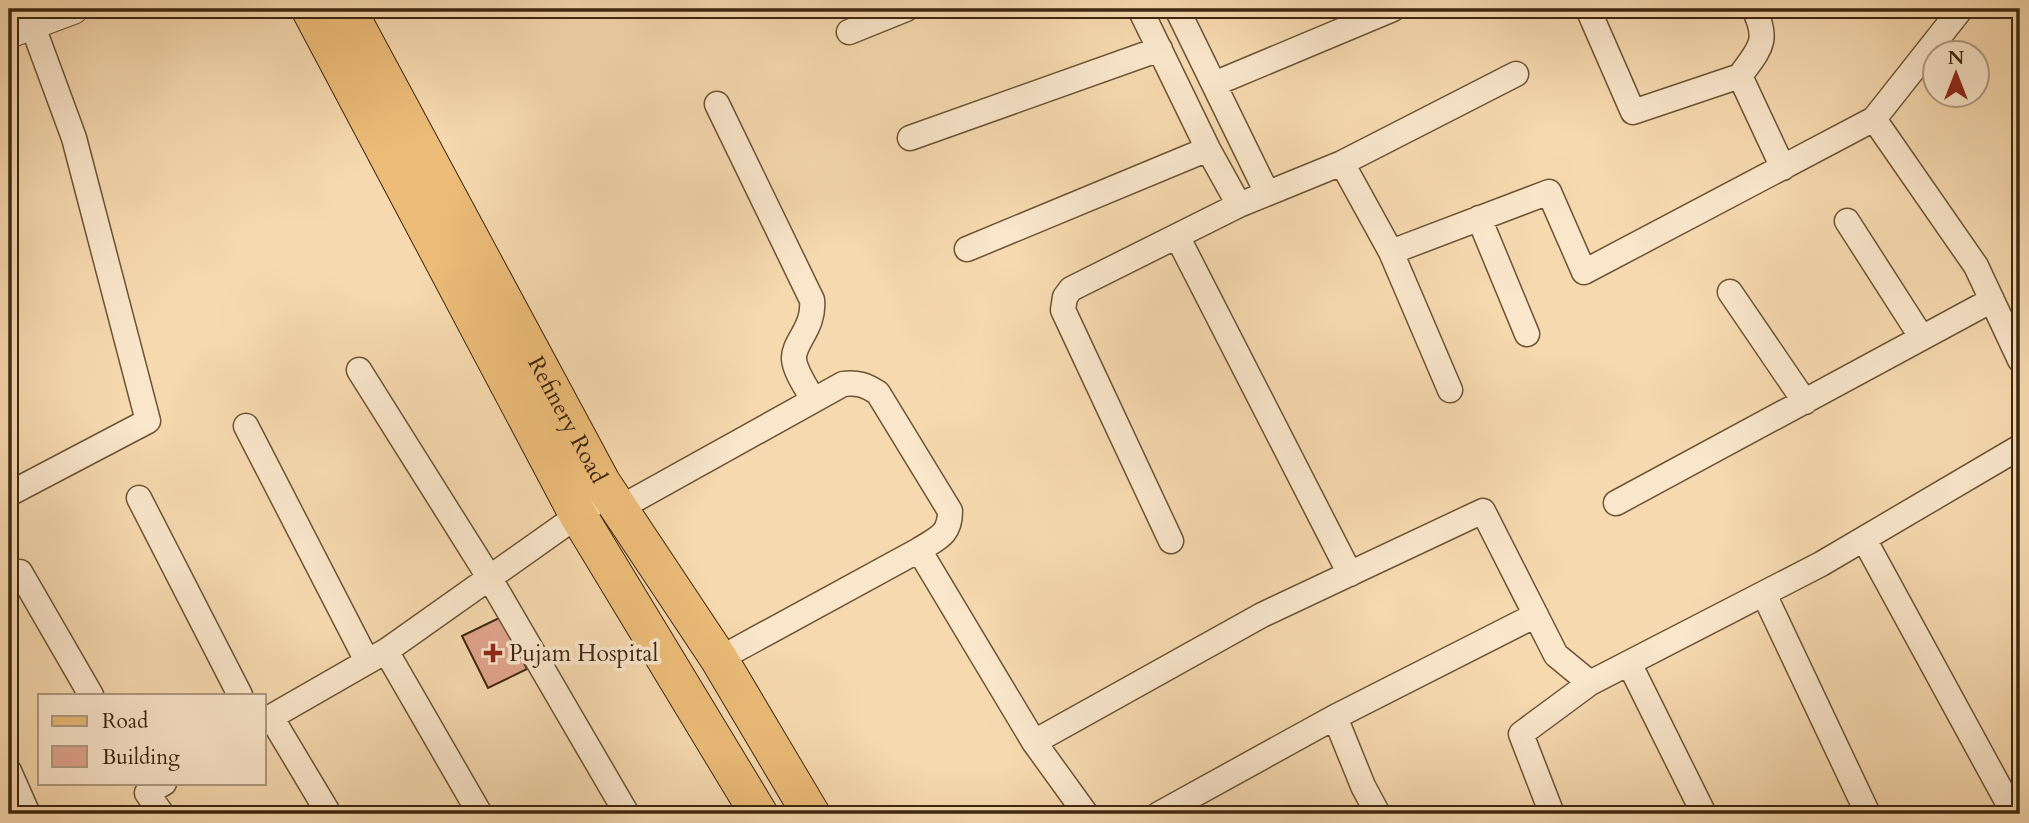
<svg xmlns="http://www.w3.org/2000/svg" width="2029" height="823" viewBox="0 0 2029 823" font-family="Cardo,serif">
<rect width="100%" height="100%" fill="#f7d9af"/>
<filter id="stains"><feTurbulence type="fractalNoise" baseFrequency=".00286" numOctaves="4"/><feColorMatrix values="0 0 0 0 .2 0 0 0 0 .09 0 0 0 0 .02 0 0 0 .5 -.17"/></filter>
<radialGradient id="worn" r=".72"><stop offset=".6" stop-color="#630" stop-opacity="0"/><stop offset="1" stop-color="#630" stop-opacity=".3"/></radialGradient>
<path fill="#e2a58f" stroke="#3e270f" stroke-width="2" d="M501 617 527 669 488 688 462 636Z"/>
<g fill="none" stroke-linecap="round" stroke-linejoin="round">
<g stroke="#6c5437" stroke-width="27">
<path id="minor" d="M1140 9 1208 149 1239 205
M1177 9 1267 193
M1588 9 1633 112 1740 76 1783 168
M1961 9 1874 119 1976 266 2020 360
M849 32 906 9
M1740 76C1759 49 1770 42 1754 9
M1214 84 1393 9
M717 104 812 300C815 328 793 342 794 359 795 372 807 388 813 400
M910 138 1160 49
M1342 163 1516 74
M1479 218 1527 334
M1847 221 1922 338
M1177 236 1350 574
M967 249 1208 149
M1391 252 1450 390
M1730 292 1805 402
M359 370 489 577 627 814
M246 426 367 661
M9 494 148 421 74 138 32 24
M139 498 240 695
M1616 503 1992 300
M618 509 843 384C857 382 866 385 878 393L950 511C950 535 938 538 919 550
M1864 539 2014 814
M1171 541 1063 310 1065 297 1071 289 1239 205 1342 163 1391 252 1549 192 1584 272 1874 119
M20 572 91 695
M1764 594 1868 814
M386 651 480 814
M719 659 919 550 1034 742 1086 814
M1629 663 1704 814
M271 717 329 814
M1335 717 1363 786 1378 814
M264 721 386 651 591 506
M1034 742 1262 615 1483 511 1556 655 1590 683 1821 564 2020 447
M9 771 28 814
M162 814 147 793 164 783
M1159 814 1335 717 1536 615
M1552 814 1521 734 1590 683"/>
</g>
<g stroke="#6c5437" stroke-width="32">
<path id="tertiary" d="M9 33 73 9"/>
</g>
<g stroke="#3e270f" stroke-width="39">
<g id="primary">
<path d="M310 9 578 515 759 814"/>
<path id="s1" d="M347 9 602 483 719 659 811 814"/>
</g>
</g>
<use href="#minor" stroke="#fae6cb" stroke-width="24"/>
<use href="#tertiary" stroke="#fae6cb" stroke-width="30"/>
<use href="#primary" stroke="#ecbc78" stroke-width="37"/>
</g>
<path fill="#8f2418" stroke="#fae6cb" stroke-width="2.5" d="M489.5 642.5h7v7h7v7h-7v7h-7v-7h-7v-7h7z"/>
<g text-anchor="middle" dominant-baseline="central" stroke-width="7" stroke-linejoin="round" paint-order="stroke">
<g font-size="23" fill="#3e270f" stroke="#fae6cb">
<text stroke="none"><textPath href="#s1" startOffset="466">Refinery Road</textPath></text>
</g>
<g font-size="23" fill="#3e270f" stroke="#fae6cb" text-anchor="start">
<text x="509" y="653">Pujam Hospital</text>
</g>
</g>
<rect width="2029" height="823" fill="none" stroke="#f7d9af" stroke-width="35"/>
<rect x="10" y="10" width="2008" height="802" fill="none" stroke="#3e270f" stroke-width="3.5"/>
<rect x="18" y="18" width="1994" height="788" fill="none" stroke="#3e270f" stroke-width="2"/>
<rect x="38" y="694" width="228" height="91" fill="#fae6cb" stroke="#af9a80" stroke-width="2"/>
<rect x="52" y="716" width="35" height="10" fill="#ecbc78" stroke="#af9a80" stroke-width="2"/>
<text x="102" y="728" font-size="21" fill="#3e270f">Road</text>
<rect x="52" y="746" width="35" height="21" fill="#e2a58f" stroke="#af9a80" stroke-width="2"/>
<text x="102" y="764" font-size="21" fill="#3e270f">Building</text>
<g transform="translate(1956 74)"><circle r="33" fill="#fae6cb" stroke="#af9a80" stroke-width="2"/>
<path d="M0-5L12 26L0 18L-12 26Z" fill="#8f2418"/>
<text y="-10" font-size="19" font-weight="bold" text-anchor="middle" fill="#3e270f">N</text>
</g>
<rect width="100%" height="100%" filter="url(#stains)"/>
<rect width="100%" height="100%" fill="url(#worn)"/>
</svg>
